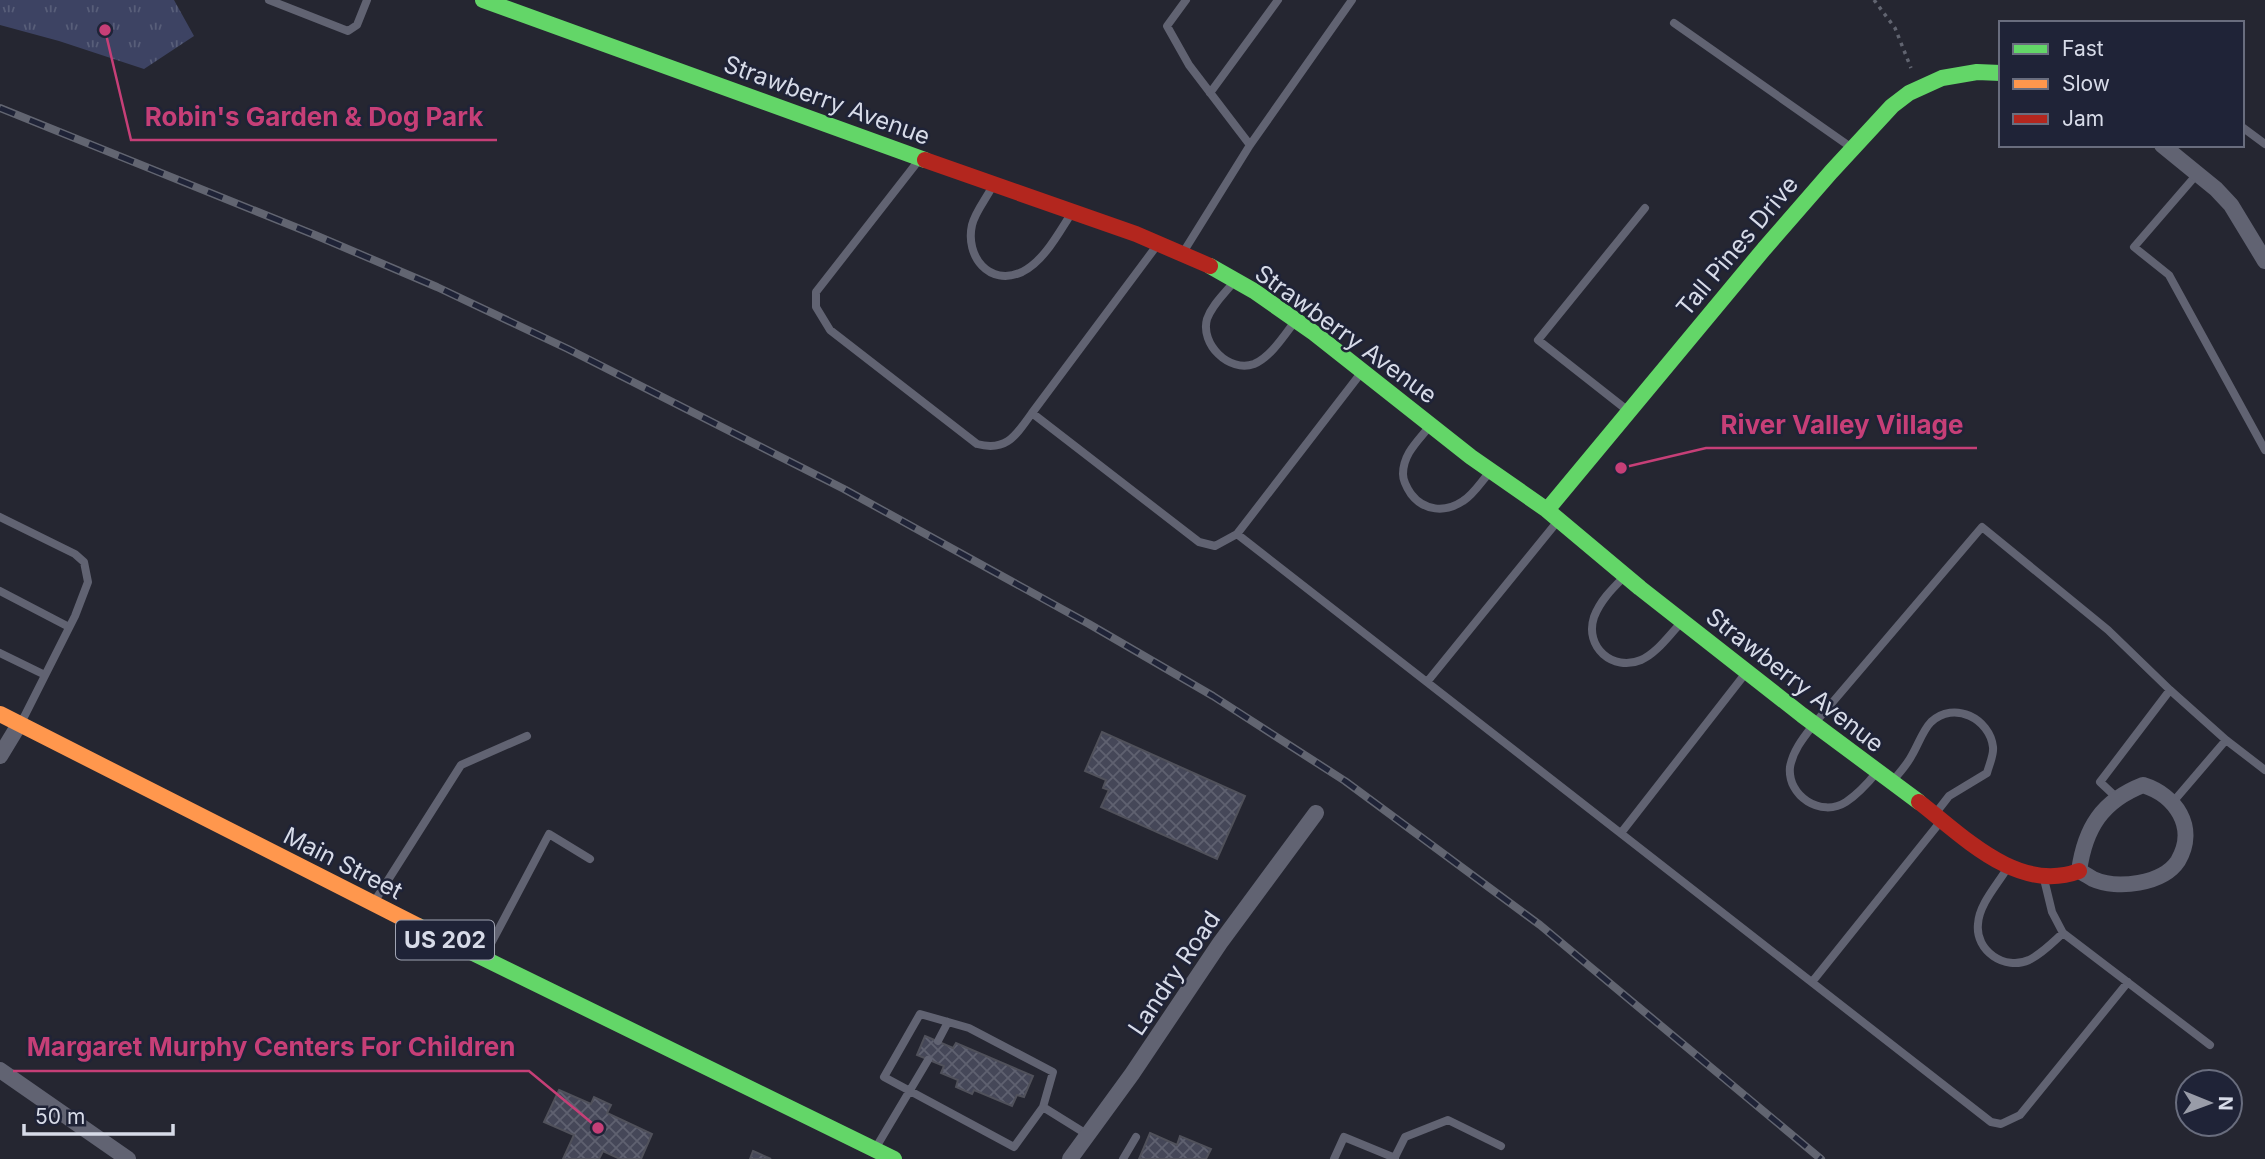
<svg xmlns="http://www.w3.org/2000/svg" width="2265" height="1159" viewBox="0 0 2265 1159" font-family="Inter,sans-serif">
<defs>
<pattern id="park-tufts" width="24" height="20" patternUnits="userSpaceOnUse" patternTransform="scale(1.75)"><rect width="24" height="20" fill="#3d4363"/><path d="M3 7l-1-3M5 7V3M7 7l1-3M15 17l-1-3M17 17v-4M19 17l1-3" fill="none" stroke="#585e79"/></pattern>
<pattern id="building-cross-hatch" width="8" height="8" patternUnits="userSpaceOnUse" patternTransform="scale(1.75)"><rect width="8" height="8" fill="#454758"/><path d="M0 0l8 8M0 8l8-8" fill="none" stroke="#5f6170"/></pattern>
</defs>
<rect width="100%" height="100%" fill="#252631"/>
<path fill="url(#park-tufts)" d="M0 0H174L194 36 144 69 59 41 0 25Z"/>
<path fill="url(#building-cross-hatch)" stroke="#50515b" stroke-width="2" d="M1102 732 1245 796 1217 859 1101 807 1109 790 1103 788 1106 780 1085 771Z
M925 1036 953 1048 956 1043 1033 1076 1024 1097 1017 1095 1012 1106 974 1090 972 1094 956 1087 958 1080 941 1073 944 1066 917 1055Z
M559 1090 591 1104 594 1097 611 1105 607 1113 652 1134 641 1159H620L603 1151 599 1159H563L574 1135 544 1122Z
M1150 1133 1177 1145 1180 1136 1211 1149 1206 1159H1139Z
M753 1151 771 1159H750Z"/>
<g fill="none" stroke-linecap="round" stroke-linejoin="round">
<path stroke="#616470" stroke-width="3.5" stroke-dasharray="3.5 5" stroke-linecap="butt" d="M1874 0 1895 28 1911 68"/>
<path stroke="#616372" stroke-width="8" d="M269 0 348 31 357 25 367 0
M1186 0 1167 26 1189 65 1250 145
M1674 23 1852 148
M1210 93 1278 0
M2242 127 2265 144
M919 160 816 292V307L830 330 977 444C1007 452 1016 435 1032 413L1199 542 1215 546 1237 534 1991 1122 2001 1124 2020 1115 2128 982
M2198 173 2134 247 2169 275 2265 450
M992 187C986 199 975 212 972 225 965 256 989 287 1022 272 1044 261 1058 234 1071 214
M1184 251 1250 145 1352 0
M1233 283C1224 294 1212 305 1207 319 1200 344 1229 373 1254 364 1271 357 1285 334 1296 320
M1627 410 1538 340 1645 208
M1032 413 1158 244
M1429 427C1418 441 1403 454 1403 474 1403 480 1407 488 1411 494 1424 511 1445 513 1463 501 1473 495 1481 482 1489 473
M0 517 75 554 84 562 88 582 75 616 22 721
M1237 534 1361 373
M1623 578C1612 589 1600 601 1594 617 1584 647 1613 672 1641 660 1657 653 1669 635 1681 623
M0 591 69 627
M0 653 45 675
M1427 682 1557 522
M1877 772C1868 783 1858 794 1846 802 1821 818 1787 796 1790 767 1793 750 1804 737 1814 724L1982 527 2108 630 2170 690 2226 740
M1892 782C1899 773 1907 765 1912 755 1918 745 1923 730 1931 722 1954 700 1990 719 1993 747 1994 755 1989 765 1987 773L1949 796 1935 814
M2116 797 2100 782 2170 690
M2173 802 2226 740 2265 770
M1621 833 1745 674
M2008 867C1998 884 1979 904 1978 924 1975 951 2005 971 2029 960 2043 953 2053 942 2063 933
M2044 879 2052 912 2063 933 2210 1045
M376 899 461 765 527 736
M486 953 549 834 590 859
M1812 982 1941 821
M938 1041 948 1022
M1043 1107 1014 1147 884 1077 920 1014 969 1028 1053 1072 1043 1107 1088 1135
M878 1144 928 1060
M1123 1159 1136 1137
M1334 1159 1344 1137 1395 1158
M1394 1159 1405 1137 1448 1120 1501 1146"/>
<path stroke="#616372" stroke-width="16" d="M2162 145 2216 189 2231 205 2265 261
M0 756 20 723
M2143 785C2175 795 2198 827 2178 861 2163 884 2117 890 2093 879 2089 877 2084 873 2079 871 2085 828 2102 801 2143 785Z
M0 1070 128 1159
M1070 1159 1132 1074 1220 943 1316 813"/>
<path stroke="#63d668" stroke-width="16" d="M483 0 925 160
M1210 266 1254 291 1314 333 1471 457 1547 510 1640 588 1802 715 1919 802
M1547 510 1764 249 1831 172 1892 106 1909 93 1942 78 1977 72 2001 73
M418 926 894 1159"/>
<path stroke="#ff974d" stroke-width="16" d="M0 714 418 926"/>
<path stroke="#b3261e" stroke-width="16" d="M925 160 1136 234 1210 266
M1919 802C1963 836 2018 894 2079 871"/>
<g stroke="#626571" stroke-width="8">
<path id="rail" d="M0 108 315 235 437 287 568 349 844 489 1089 624 1213 696 1345 781 1540 925 1821 1159"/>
</g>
<use href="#rail" stroke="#1f2337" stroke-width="5" stroke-dasharray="16" stroke-linecap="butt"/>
</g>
<g text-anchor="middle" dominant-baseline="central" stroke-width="5" stroke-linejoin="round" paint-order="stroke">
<rect fill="#1f2337" stroke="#a0a4b3" stroke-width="2" x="396" y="920.5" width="98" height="39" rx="5"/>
<g font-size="23" font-weight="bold" fill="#d7dbe8">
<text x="445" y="940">US 202</text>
</g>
<g font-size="24" fill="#d7dbe8" stroke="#1f2337">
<text transform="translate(827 100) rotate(20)">Strawberry Avenue</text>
<text transform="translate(1737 246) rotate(-50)">Tall Pines Drive</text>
<text transform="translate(1346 334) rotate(36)">Strawberry Avenue</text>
<text transform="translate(1795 680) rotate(38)">Strawberry Avenue</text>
<text transform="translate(343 863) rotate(27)">Main Street</text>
<text transform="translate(1174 973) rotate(-56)">Landry Road</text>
</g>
</g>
<path fill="none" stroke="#c63f77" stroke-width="2.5" d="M105 30L131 140H497M1621 468L1706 448H1977M598 1128L529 1071H13"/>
<g fill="#c63f77" stroke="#1f2337" stroke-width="2.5">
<circle cx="105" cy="30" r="7"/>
<circle cx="1621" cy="468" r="7"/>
<circle cx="598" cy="1128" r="7"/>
</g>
<g font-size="26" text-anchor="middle" font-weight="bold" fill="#c63f77" stroke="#1f2337" stroke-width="5" stroke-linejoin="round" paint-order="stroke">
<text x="314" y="126">Robin's Garden &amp; Dog Park</text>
<text x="1842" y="434">River Valley Village</text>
<text x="271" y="1056">Margaret Murphy Centers For Children</text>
</g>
<rect x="1999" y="21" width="245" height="126" fill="#1f2337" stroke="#696d7e" stroke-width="2"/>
<rect x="2013" y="44" width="35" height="10" fill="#63d668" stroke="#696d7e" stroke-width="2"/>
<text x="2062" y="56" font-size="21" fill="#d7dbe8">Fast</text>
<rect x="2013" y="79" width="35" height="10" fill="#ff974d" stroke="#696d7e" stroke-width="2"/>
<text x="2062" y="91" font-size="21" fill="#d7dbe8">Slow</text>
<rect x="2013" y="114" width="35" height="10" fill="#b3261e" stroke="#696d7e" stroke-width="2"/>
<text x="2062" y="126" font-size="21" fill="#d7dbe8">Jam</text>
<g transform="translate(2209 1103) rotate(91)"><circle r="33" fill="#1f2337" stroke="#696d7e" stroke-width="2"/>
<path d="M0-5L12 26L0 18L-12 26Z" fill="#999ca8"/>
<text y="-10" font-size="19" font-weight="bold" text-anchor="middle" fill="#d7dbe8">N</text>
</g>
<path d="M24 1124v10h149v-10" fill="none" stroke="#d7dbe8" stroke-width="3.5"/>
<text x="35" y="1124" font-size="21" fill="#d7dbe8" stroke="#1f2337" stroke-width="5" paint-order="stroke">50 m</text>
</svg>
